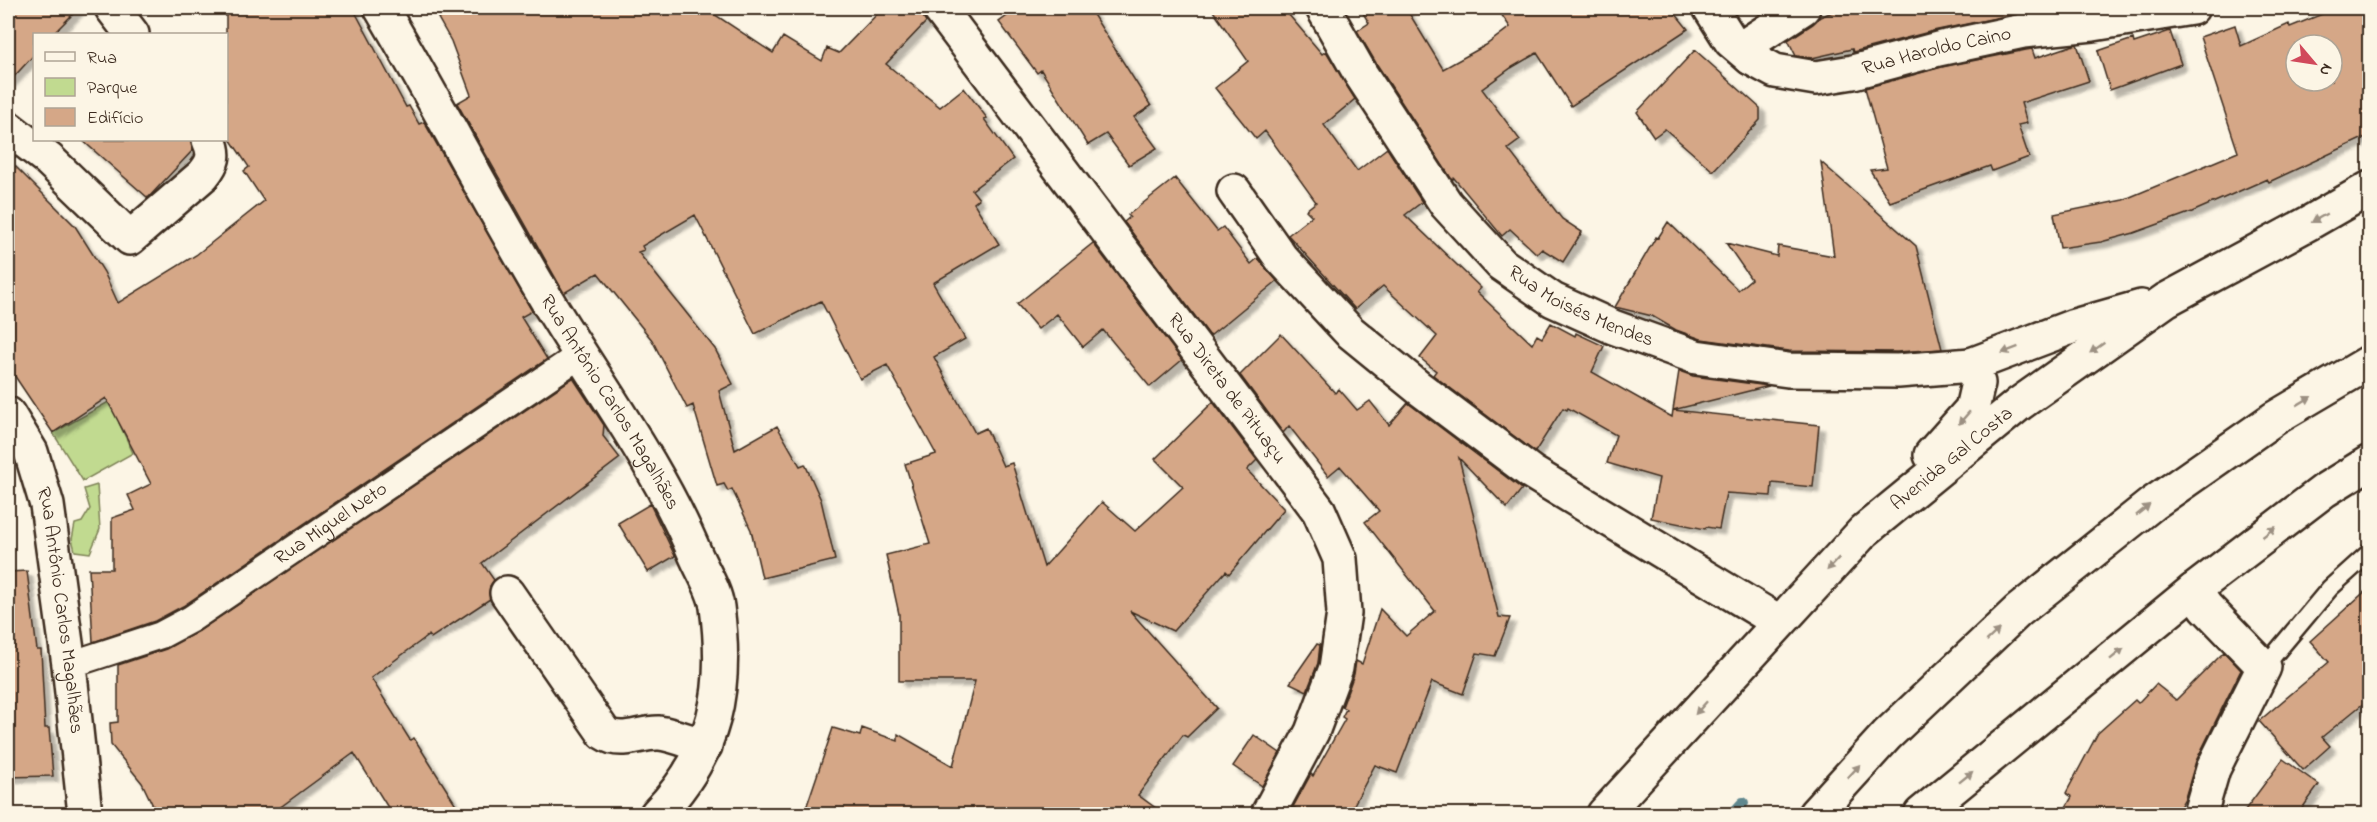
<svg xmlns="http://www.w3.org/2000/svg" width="2377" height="822" viewBox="0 0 2377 822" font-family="'Indie Flower',sans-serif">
<defs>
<filter id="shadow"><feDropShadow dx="5.5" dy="5.5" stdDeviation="1.5" flood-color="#0004"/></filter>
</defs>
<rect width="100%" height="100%" fill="#fcf5e5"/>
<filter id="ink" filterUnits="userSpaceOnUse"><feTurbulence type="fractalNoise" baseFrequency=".0167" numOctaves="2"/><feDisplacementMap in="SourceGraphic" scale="12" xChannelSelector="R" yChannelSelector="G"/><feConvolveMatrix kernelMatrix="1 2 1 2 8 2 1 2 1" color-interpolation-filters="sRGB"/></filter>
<g filter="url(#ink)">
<path fill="#c1da90" stroke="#7e8257" stroke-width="1.5" d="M121 395 127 407 119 423 133 453 83 481 53 433Z
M97 485 100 529 90 553 75 551 72 539 75 524 82 522 90 509 84 489Z"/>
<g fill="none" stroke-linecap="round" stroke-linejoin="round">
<path stroke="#61888e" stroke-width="12" d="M1733 814 1743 803"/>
</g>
<path fill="#d5a787" stroke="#3b2a1e" stroke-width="1.5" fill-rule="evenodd" filter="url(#shadow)" d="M8 8H79L53 34H34V55L8 83Z
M226 8H353L406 107 409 106 419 124 424 122 532 311 521 317 547 359 183 606 155 621 93 642 89 569H112V518L135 510 128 495 151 484 106 398 53 433 8 366V159L75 226 104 272 118 303 196 255 264 201 244 171 249 167 226 133Z
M457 8H705L773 53 783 37 822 61 827 48 839 53 883 8H921L926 22 886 64 940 107 964 88 987 118 984 119 1013 159 972 190 979 199 974 203 999 244 933 283 965 339 934 357 975 433 986 428 1003 466 1012 463 1044 567 1102 502 1135 531 1183 487 1155 459 1213 402 1257 460 1247 470 1284 509 1229 574 1226 571 1173 631 1130 611 1217 708 1187 737 1183 735 1138 795 1164 814H804L833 728 860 736 862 728 898 741V734L953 766 975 681H899V614L886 555 930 544 905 464 936 454 887 365 860 379 821 301 755 334 695 215 642 246 644 250 638 252 715 349 733 384 719 391 735 450 777 426 800 466 805 464 821 500 835 560 762 578 751 530 732 489 728 491 724 484 717 486 693 405 687 408 652 340 598 273 564 293 457 103 471 95 451 41 438 18Z
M1018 8H1089L1151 106 1134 117 1157 148 1129 165 1106 134 1088 145 1041 70 1037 73 999 22Z
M1211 8H1283L1322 54 1326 51 1355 99 1324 125 1357 171 1387 148 1422 202 1405 215 1481 288 1477 292 1532 344 1537 335 1542 338 1551 323 1575 336 1576 333 1604 346 1592 372 1672 417 1673 410 1819 425 1813 487 1772 483 1771 496 1726 493 1719 529 1706 527 1705 529 1651 518 1659 478 1607 463 1616 435 1568 408 1567 410 1563 408 1535 452 1433 375 1436 371 1420 358 1437 336 1383 286 1355 309 1288 235 1312 216 1306 210 1316 202 1265 131 1256 139 1215 88 1248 61Z
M1360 8H1406L1443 69 1486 45 1510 27 1497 8H1671L1688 29 1571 106 1537 53 1511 68 1482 89 1520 140 1508 149 1562 219 1582 232 1563 262 1542 249 1537 254 1510 229 1502 236 1454 178 1452 180 1376 63 1357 31 1369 23Z
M1842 8H2018L2020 13 1933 31 1853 52 1852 49 1812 58 1796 56 1788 40 1813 24 1820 17Z
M2337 8H2370V135L2269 182 2267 179 2192 212 2134 233 2101 242 2060 248 2054 214 2123 200 2238 152 2200 37 2235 25 2241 46 2289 24 2290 27ZM2296 45H2332V81H2296Z
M2170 31 2181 64 2110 90 2098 51 2133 39 2134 43Z
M2077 44 2089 81 2021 103 2027 123 2018 125 2029 157 1992 171 1990 166 1890 202 1870 170 1887 168 1865 88 1942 67 2026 50 2032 49 2035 58Z
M1695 50 1760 108V120L1713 171 1665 129 1654 137 1637 112Z
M82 140H191L193 150 148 198Z
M1821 162 1916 246 1942 349 1897 352 1789 351 1701 339 1676 330 1652 316 1615 307 1656 237 1658 238 1668 222 1738 290 1751 279 1726 243 1777 256 1778 246 1834 256Z
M1175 178 1217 231 1223 227 1251 264 1258 258 1277 281 1210 336 1124 222 1130 217 1128 215Z
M1093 243 1182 360 1150 387 1103 330 1083 347 1057 314 1038 329 1017 304Z
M1281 334 1335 393 1339 389 1357 410 1370 401 1389 425 1408 403 1522 489 1507 508 1459 458 1499 617 1510 618 1495 656 1477 653 1463 694 1432 682 1397 773 1375 765 1349 814H1305L1293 807 1311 774 1313 776 1345 719 1342 717 1346 709 1342 707 1354 674 1356 661 1362 664 1380 609 1406 636 1435 611 1365 522 1379 511 1340 466 1328 476 1289 426 1283 433 1240 375Z
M1679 371 1693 376 1769 386 1673 410Z
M573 378 604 425 603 436 620 458 482 563 494 580 490 586V599L431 638 429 635 371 678 410 740 414 738 429 762 462 814H392L354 753 271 814H157L142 783 111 745 110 723 118 722V665L166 649 199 631Z
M650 504 675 556 648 572 618 523Z
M27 571 37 650H41L45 728H49L53 776 8 777V572Z
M2370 587V698L2322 737 2330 746 2303 770 2259 721 2329 662 2310 641Z
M1317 644 1320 645 1318 663 1307 691 1290 683Z
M2224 652 2241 670 2196 761 2185 798 2176 814H2062L2072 797 2066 793 2098 733 2135 700 2138 703 2156 684 2176 700Z
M1254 735 1280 753 1262 786 1233 766Z
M2283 759 2319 785 2298 814H2242Z"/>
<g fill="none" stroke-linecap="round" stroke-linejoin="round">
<g stroke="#3b2a1e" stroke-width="21">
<path id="service" d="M2264 667 2330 588 2370 552"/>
</g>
<g stroke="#3b2a1e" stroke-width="30">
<g id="pedestrian">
<path id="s1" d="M69 665 161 635 191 619 580 355"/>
</g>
</g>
<g stroke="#3b2a1e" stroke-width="38">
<g id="minor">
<path d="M112 8 132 34"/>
<path id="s2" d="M381 8C439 106 492 209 551 307 601 389 659 467 696 556 703 572 715 591 717 607 728 690 716 753 657 814"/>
<path id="s3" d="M939 8 1319 511 1340 559 1344 613 1336 668 1312 732 1268 814"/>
<path id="s4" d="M1323 8 1360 73 1446 204 1501 264 1553 300 1613 327 1696 357 1788 370 1898 371 1971 365"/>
<path id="s5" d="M1710 8 1731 41 1751 58 1775 71 1816 78 1853 72 1938 49 2023 31 2093 24 2192 8"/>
<path d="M1751 58 1752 41 1803 8"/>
<path d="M8 128 48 159 130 238 203 175C213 163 216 155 209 140"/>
<path d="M1234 191 1281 258 1349 331 1419 388 1531 472 1779 622"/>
<path id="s6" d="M8 414 31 452 47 505 69 665 85 814"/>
<path d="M2194 590 2206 607 2264 667 2213 769 2200 814"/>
<path d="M507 593 604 733C622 745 640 732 659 733 675 735 690 742 705 746"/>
</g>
</g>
<g stroke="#3b2a1e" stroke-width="38">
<path id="tertiary" d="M1921 814 2194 590 2325 490 2370 462"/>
</g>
<g stroke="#3b2a1e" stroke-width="38">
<g id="primary">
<path d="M1931 455 1972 409 1978 383 1971 365 2074 326 2141 307"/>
<path id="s7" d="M1604 814 1864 531 2019 404 2166 300 2309 223 2370 188"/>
<path d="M1815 814 1887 735 2018 611 2152 504 2275 418 2370 362"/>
</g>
</g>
<use href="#service" stroke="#fcf5e5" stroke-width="16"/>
<use href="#pedestrian" stroke="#fcf5e5" stroke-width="26"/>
<use href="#minor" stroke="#fcf5e5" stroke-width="33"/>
<use href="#tertiary" stroke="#fcf5e5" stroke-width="33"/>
<use href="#primary" stroke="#fcf5e5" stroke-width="33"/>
</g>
<defs><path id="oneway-solid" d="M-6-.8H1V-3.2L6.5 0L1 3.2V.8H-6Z" transform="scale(1.5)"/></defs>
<g fill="#9c9082">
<use href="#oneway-solid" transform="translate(2319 218) rotate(150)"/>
<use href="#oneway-solid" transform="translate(2097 348) rotate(145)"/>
<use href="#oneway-solid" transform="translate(2010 350) rotate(159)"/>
<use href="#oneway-solid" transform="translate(2304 401) rotate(-31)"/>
<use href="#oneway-solid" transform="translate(1964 418) rotate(131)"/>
<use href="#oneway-solid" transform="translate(2143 510) rotate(-39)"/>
<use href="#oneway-solid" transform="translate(2269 532) rotate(-38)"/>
<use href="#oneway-solid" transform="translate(1833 564) rotate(133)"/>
<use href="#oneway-solid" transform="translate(1993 635) rotate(-43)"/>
<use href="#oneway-solid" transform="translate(2117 654) rotate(-39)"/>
<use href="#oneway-solid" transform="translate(1701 708) rotate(132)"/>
<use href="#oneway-solid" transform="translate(1854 771) rotate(-47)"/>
<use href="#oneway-solid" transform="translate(1966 777) rotate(-39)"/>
</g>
</g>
<g text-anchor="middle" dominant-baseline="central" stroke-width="4.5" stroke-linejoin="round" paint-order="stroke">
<g font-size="20" fill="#3b2a1e" stroke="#fcf5e5">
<text stroke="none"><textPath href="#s5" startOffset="258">Rua Haroldo Caino</textPath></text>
<text stroke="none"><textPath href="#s4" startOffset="404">Rua Moisés Mendes</textPath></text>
<text stroke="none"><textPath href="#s3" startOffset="477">Rua Direta de Pituaçu</textPath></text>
<text stroke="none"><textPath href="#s2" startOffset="456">Rua Antônio Carlos Magalhães</textPath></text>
<text stroke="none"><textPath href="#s7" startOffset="498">Avenida Gal Costa</textPath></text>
<text stroke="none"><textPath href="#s1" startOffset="300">Rua Miguel Neto</textPath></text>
<text stroke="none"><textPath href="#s6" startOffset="206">Rua Antônio Carlos Magalhães</textPath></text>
</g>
</g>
<rect width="2377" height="822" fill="none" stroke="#fcf5e5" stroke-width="30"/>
<rect x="15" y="15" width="2347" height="792" fill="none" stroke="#3b2a1e" stroke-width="2" filter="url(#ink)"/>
<rect x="33" y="33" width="195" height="108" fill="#fcf5e5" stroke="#afa495" stroke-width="1.5"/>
<rect x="45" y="52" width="30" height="9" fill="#fcf5e5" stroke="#afa495" stroke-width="1.5"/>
<text x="87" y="63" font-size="18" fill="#3b2a1e">Rua</text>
<rect x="45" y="78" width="30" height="18" fill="#c1da90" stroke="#afa495" stroke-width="1.5"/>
<text x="87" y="93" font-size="18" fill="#3b2a1e">Parque</text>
<rect x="45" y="108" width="30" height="18" fill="#d5a787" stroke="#afa495" stroke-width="1.5"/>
<text x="87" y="123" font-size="18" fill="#3b2a1e">Edifício</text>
<g transform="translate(2314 63) rotate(119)"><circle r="28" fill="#fcf5e5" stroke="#afa495" stroke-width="1.5"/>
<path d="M0-4.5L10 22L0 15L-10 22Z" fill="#d1495b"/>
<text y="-9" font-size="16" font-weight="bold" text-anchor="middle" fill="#3b2a1e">N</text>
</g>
</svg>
